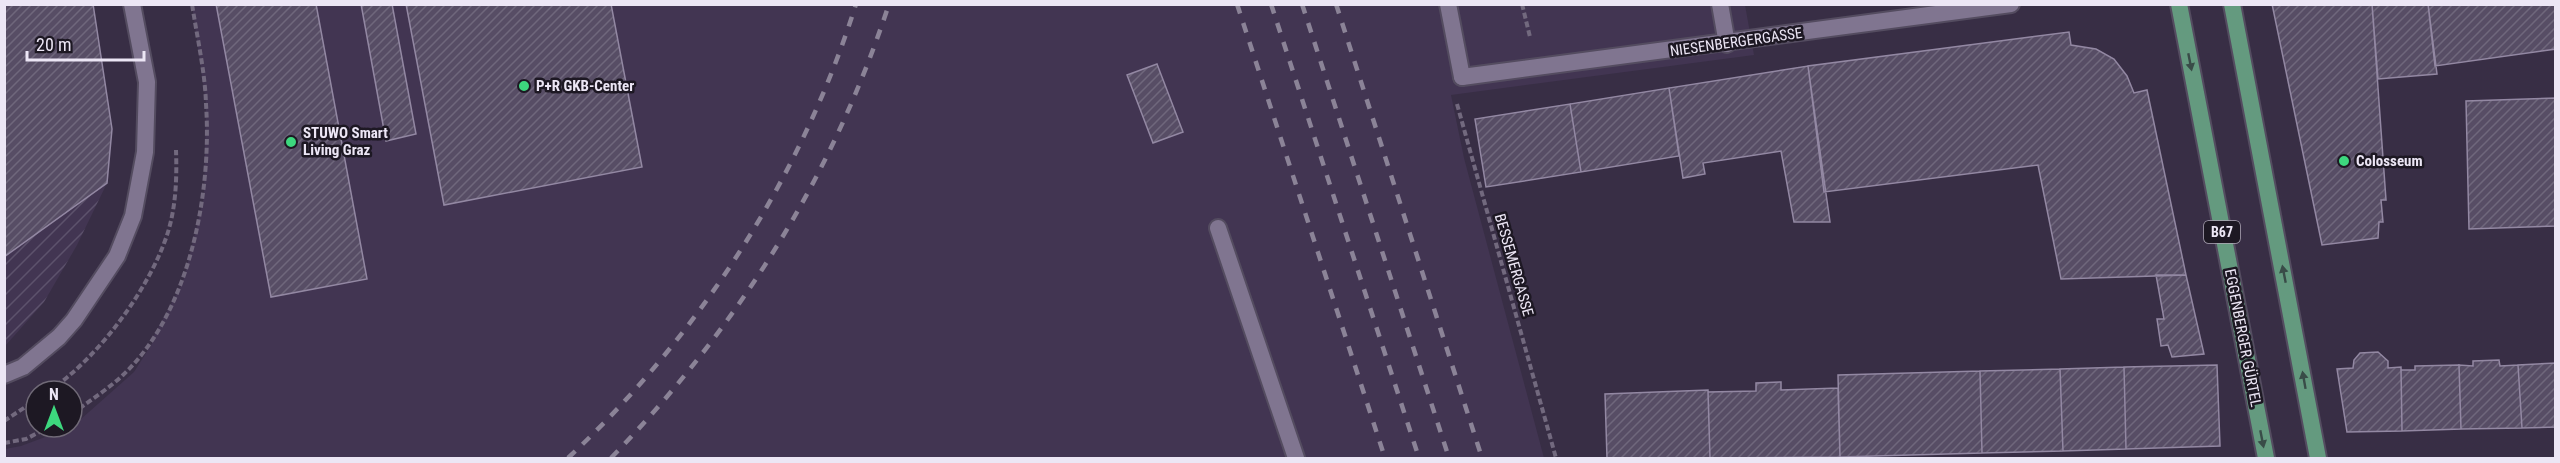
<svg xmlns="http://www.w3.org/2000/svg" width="2560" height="463" viewBox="0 0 2560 463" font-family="'Roboto Condensed',sans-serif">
<defs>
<pattern id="industrial-furrows" width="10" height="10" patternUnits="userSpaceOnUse" patternTransform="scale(1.5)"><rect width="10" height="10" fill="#423552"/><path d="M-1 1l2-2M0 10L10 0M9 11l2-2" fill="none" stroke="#5d526c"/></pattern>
<pattern id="building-hatch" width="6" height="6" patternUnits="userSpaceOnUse" patternTransform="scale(1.5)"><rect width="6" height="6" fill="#574d65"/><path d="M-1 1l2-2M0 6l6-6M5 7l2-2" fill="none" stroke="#6f677c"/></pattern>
</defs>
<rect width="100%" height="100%" fill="#382e45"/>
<path fill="#423552" d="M192 5H1745L1754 55 1451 95 1464 158 1544 458H5V449L21 446 72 427 134 372 153 342 151 341 183 282 204 197 206 104Z"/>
<path fill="url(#industrial-furrows)" d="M5 5H93L112 129 107 183 77 245 44 302 5 346Z"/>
<path fill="url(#building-hatch)" stroke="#9388a3" stroke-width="1.5" d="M4 4H93L112 129 107 183 4 257Z
M216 4H316L367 279 271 297Z
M361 4H392L416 134 386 141Z
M406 4H611L642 167 444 205Z
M2272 4H2372L2386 200H2381L2383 222H2379L2378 238 2322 245Z
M2372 4H2428L2437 74 2378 79Z
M2428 4H2556V49L2435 66Z
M2069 32 2071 45 2096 49 2114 59 2127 76 2134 93 2147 90 2186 275 2061 279 2038 165 1824 192 1808 66Z
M1157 64 1183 132 1153 143 1127 75Z
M1808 66 1830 222H1794L1781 151 1703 163 1705 174 1683 178 1669 88Z
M1669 88 1679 156 1581 172 1570 104Z
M2556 98V226L2469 229 2466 101Z
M1570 104 1581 172 1486 187 1475 119Z
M2156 275H2186L2204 354 2172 357 2168 345 2161 346 2157 319H2164Z
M2378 352 2388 361V368L2401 367 2402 431 2347 432 2337 369 2353 368 2354 360 2360 353Z
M2499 360 2500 366 2518 365 2522 428 2461 429 2459 365 2473 366V361Z
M2556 363V427L2522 428 2518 365Z
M2217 365 2220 446 2126 449 2124 367Z
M2459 365 2461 429 2402 431 2401 370H2415V366Z
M2124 367 2126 449 2063 451 2060 369Z
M2060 369 2063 451 1982 453 1980 371Z
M1980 371 1982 453 1840 457 1838 375Z
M1781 382V390L1838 388 1840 457 1710 458 1708 392 1756 391V383Z
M1708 390 1710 458H1607L1605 394Z"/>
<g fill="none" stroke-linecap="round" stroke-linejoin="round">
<g stroke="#544c60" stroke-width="20">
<path id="service" d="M1448 4 1462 77
M1218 228 1296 458"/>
</g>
<g stroke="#544c60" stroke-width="20">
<path id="minor" d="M1720 4 1727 44
M1462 77 2011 4"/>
</g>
<g stroke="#544c60" stroke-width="20">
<path id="tertiary" d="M4 375 23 367 59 337 74 320 117 256 133 216 145 152 147 82 132 4"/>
</g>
<g stroke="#544c60" stroke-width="20">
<path id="primary" d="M2179 4 2266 458
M2232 4 2318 458"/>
</g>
<path stroke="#72697e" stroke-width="4" stroke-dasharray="6 3" stroke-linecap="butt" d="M1522 4 1530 37
M1457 104 1556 458
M49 391C98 358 150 289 168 232 176 206 177 177 176 150
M72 414C89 401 107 390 123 375 190 312 212 193 206 104 205 71 197 37 192 4
M4 421 36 400
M4 443 26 439 49 427"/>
<use href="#service" stroke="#807590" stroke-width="16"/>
<use href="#minor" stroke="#807590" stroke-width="16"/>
<use href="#tertiary" stroke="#807590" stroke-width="16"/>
<use href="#primary" stroke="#649a7f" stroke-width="16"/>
<path stroke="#8b8397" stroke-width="4.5" stroke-dasharray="10 10" stroke-linecap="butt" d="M1237 4 1385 458
M1271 4 1419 458
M1302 4 1449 458
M1336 4 1482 458
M568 458C699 336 802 176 856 4
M611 458C738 327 832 178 889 4"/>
</g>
<defs><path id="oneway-solid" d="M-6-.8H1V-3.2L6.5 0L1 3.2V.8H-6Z" transform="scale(1.5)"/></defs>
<g fill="#394c48">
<use href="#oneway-solid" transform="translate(2190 62) rotate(79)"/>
<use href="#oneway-solid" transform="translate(2284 274) rotate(-101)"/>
<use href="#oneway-solid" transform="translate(2304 380) rotate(-100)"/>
<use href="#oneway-solid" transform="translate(2262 439) rotate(79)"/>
</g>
<g fill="#3dd77e" stroke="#1d1823" stroke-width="2">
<circle cx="524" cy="86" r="6"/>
<circle cx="291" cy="142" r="6"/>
<circle cx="2344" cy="161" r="6"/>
</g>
<g text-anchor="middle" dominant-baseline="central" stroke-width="5" stroke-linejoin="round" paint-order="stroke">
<rect fill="#1d1823" stroke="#aea8b6" stroke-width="1.5" x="2204" y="221" width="36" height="22" rx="4.5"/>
<g font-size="14" font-weight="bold" fill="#ece6f5">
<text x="2222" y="232">B67</text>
</g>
<g font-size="15" fill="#ece6f5" stroke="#1d1823">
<text transform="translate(1736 42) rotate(-8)">NIESENBERGERGASSE</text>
<text transform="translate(1514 265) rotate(74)">BESSEMERGASSE</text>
<text transform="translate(2243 338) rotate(79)">EGGENBERGER GÜRTEL</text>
</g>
<g font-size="15" font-weight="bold" fill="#ece6f5" stroke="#1d1823" text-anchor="start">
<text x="536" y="86">P+R GKB-Center</text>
<text x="303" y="133">STUWO Smart<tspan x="303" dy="17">Living Graz</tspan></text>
<text x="2356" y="161">Colosseum</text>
</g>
</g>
<rect width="2560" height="463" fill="none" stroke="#ece6f5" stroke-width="12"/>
<g transform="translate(54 409)"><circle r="28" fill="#1d1823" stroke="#706a77" stroke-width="1.5"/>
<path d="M0-4.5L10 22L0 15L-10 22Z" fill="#3dd77e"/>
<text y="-9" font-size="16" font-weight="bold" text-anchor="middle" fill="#ece6f5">N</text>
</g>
<path d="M27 51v9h117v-9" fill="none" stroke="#ece6f5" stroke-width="3"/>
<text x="36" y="51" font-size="18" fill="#ece6f5" stroke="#1d1823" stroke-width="4.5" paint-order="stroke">20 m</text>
</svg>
